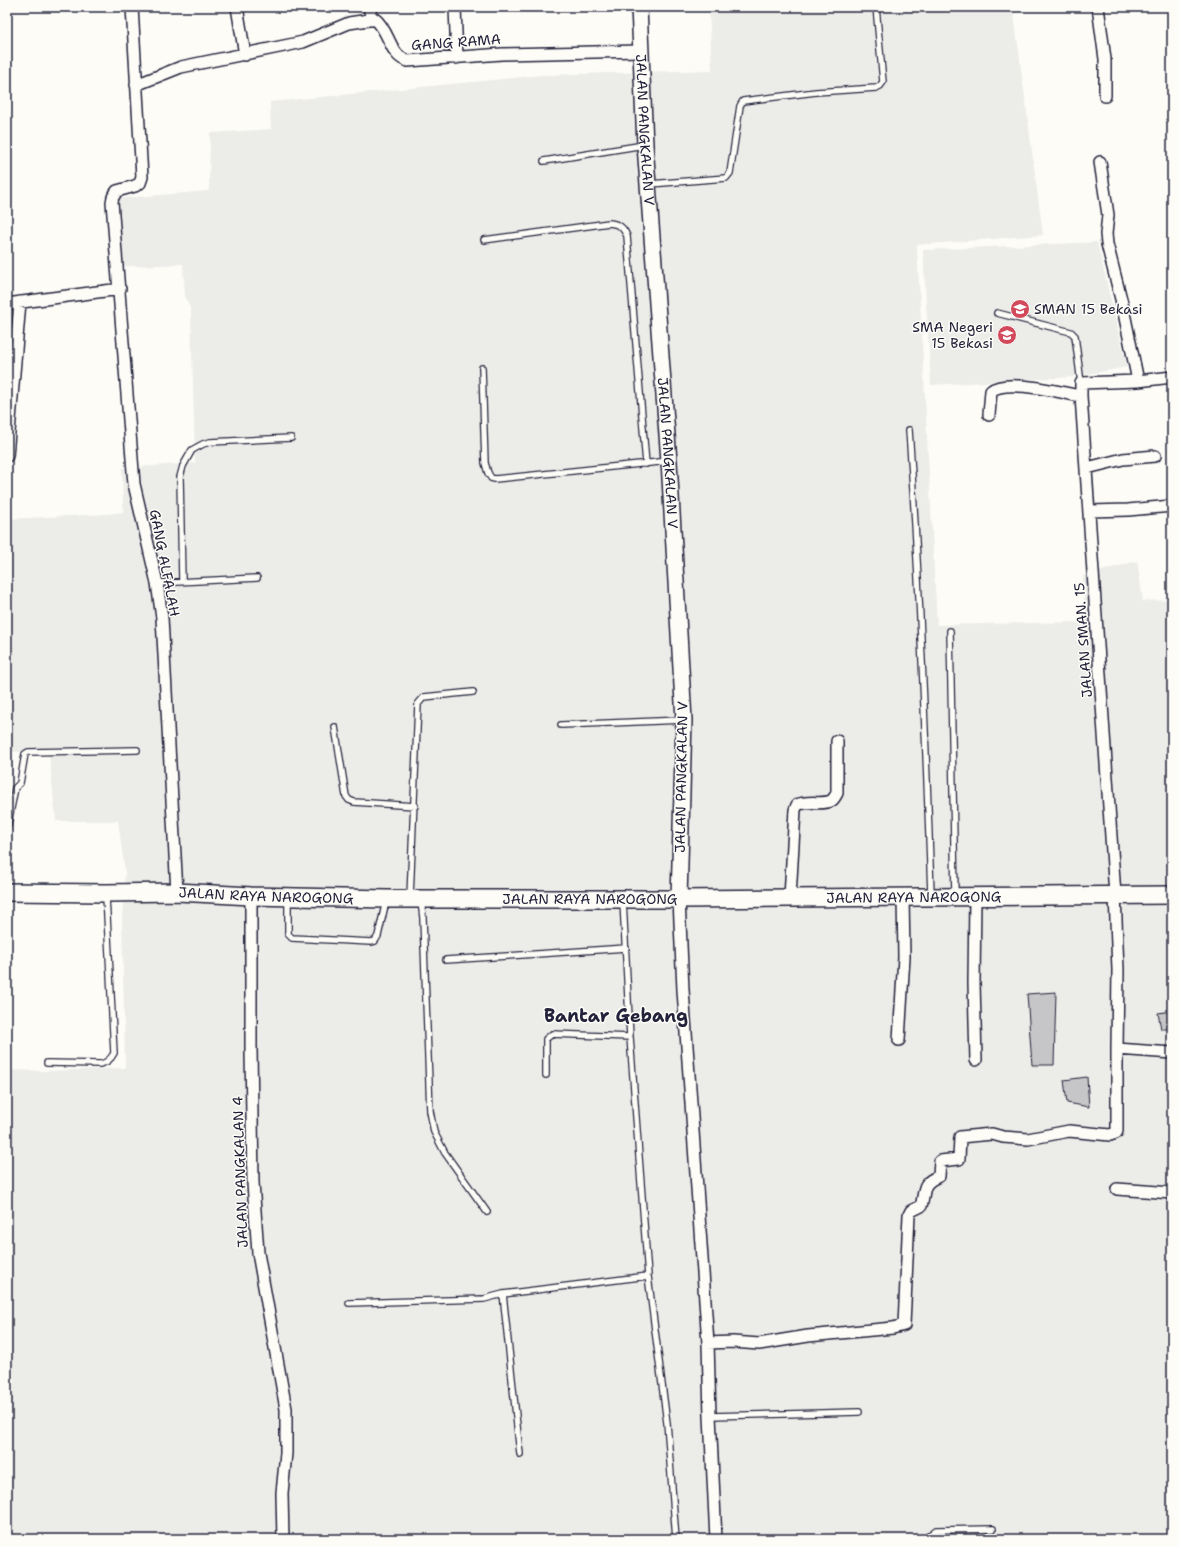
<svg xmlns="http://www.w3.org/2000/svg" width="1179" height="1546" viewBox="0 0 1179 1546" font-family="'Shantell Sans',sans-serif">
<rect width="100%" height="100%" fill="#fdfcf7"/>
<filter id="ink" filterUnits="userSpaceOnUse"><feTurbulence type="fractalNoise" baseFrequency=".025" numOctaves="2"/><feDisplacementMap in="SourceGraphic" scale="8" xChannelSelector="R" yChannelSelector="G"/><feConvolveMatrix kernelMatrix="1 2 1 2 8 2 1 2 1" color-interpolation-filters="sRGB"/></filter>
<g filter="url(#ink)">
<path fill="#ecece9" d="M709 7H1013L1043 235 917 245 937 625 1085 622 1083 576 1137 561 1143 601 1172 600V1539H7V1070L46 1071 125 1068 122 919 125 872 118 821H56L49 754 7 751V519L107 514 123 512 122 468 195 463 191 311 185 296 183 264 111 267V199L209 191 210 133 271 129 270 102 543 75 712 70Z
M1097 242 1127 367 1072 377 931 385 923 250Z"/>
<path fill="#c6c6c8" stroke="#22223b" d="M1056 992 1054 1065H1032L1027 994Z
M1172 1011V1029H1161L1158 1013Z
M1087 1077 1089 1107 1067 1103 1064 1080Z"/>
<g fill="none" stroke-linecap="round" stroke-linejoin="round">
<g stroke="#22223b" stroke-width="8">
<path id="lane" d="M544 161 644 145
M650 184 726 178 730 173 740 106 743 101 816 92 876 88 880 86 883 82 876 7
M484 240 609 223C619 224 623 227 627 236L646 464
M997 313 1071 332 1075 336 1081 383
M482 368 485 463 488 473 491 478 495 479 669 461
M909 430C920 585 926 740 931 895
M182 581 180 477 183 466 192 450 203 444 210 442 291 438
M157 583 257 578
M950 631 955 895
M561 725 683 720
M335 727 346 796 349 800 354 802 415 806
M7 829 15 788 20 783 25 754 28 752 137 750
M410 897 418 704 424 697 473 692
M288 899V934L292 938 371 942 375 941 378 936 386 901
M421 901 423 918 430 1111 434 1132 445 1153 487 1212
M623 901 630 1037 648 1276 667 1423 676 1539
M446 960 626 948
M47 1063 100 1064C107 1063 111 1059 114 1053L106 896
M546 1075V1039L552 1034 630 1037
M503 1294 520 1454
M349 1303 484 1299 503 1294 648 1276
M710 1416 859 1412
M925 1539 936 1530 993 1529"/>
</g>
<g stroke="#22223b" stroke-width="14">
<path id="street" d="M132 7 142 177 140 183 135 186 117 191 113 197 112 202 134 484 157 583 162 618 177 892
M237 7 245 55
M369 7 372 20
M455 7 457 58
M1098 7 1105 59V96
M136 85 181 67 289 45 303 42 349 23 375 19C390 31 389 56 408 61L502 54 641 51
M1100 162 1108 215 1106 234 1107 244 1122 303 1138 381
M7 304 120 289
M1172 377 1138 381 1081 383V396L1115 895 1118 970 1117 1049 1172 1053
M989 415 991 391C1006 378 1062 393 1081 396
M7 456 20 302
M1087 468 1123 459 1155 456
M1090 511 1128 510 1172 506
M251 896V1049L253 1183 258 1253 286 1409V1453L282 1493 283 1539
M790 897 795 810 797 805C808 800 822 805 831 801 834 799 836 795 837 793V741
M975 897 974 983 976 1060
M679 899 683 990 708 1343 710 1416 716 1539
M899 1040 904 957 903 897
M1117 1189 1172 1193
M708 1343 733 1342 759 1344 808 1336 893 1328 904 1325 909 1215 911 1211 921 1206C926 1190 920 1184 939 1176L940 1161 959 1159 960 1137 992 1134 1003 1137 1028 1139 1069 1131 1110 1135 1116 1133 1117 1131V1049"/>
</g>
<g stroke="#22223b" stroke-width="18">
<g id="secondary">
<path id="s1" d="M639 7 645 145 669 461 684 720 679 899"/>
</g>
</g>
<g stroke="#22223b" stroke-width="20">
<g id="primary">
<path id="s2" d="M7 892 106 893 177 892 251 896 387 899H679L1172 895"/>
</g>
</g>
<use href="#lane" stroke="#fdfcf7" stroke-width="5.5"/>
<use href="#street" stroke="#fdfcf7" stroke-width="11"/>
<use href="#secondary" stroke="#fdfcf7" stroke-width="15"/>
<use href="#primary" stroke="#fdfcf7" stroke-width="17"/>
</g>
</g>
<defs>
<g id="school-disc" transform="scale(1)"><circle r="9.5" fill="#d1495b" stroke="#fdfcf7"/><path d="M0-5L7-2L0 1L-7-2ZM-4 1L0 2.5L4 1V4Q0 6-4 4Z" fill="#fff"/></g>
</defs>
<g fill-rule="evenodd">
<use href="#school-disc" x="1020" y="309"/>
<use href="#school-disc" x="1007" y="335"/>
</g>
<g text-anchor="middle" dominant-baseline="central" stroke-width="3" stroke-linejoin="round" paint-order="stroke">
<g font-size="14" fill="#22223b" stroke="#fdfcf7">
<text transform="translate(456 42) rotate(-4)">GANG RAMA</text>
<text stroke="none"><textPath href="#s1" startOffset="123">JALAN PANGKALAN V</textPath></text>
<text stroke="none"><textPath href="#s1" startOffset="447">JALAN PANGKALAN V</textPath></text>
<text transform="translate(165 563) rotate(79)">GANG ALFALAH</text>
<text transform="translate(1083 640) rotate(-94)">JALAN SMAN. 15</text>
<text transform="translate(681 777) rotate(-89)">JALAN PANGKALAN V</text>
<text stroke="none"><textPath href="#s2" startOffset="259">JALAN RAYA NAROGONG</textPath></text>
<text stroke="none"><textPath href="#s2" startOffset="907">JALAN RAYA NAROGONG</textPath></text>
<text stroke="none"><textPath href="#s2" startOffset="583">JALAN RAYA NAROGONG</textPath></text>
<text transform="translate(240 1172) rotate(-92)">JALAN PANGKALAN 4</text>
</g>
<g font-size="14" fill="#22223b" stroke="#fdfcf7" text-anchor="start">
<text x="1034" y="309">SMAN 15 Bekasi</text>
<text x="993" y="327" text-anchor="end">SMA Negeri<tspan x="993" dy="16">15 Bekasi</tspan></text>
</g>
<g font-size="18" font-weight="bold" fill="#22223b" stroke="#fdfcf7">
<text x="616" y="1016">Bantar Gebang</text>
</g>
</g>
<rect width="1179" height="1546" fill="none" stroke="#fdfcf7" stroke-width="24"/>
<rect x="12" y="12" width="1155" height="1522" fill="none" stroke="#22223b" stroke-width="1.5" filter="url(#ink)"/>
</svg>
